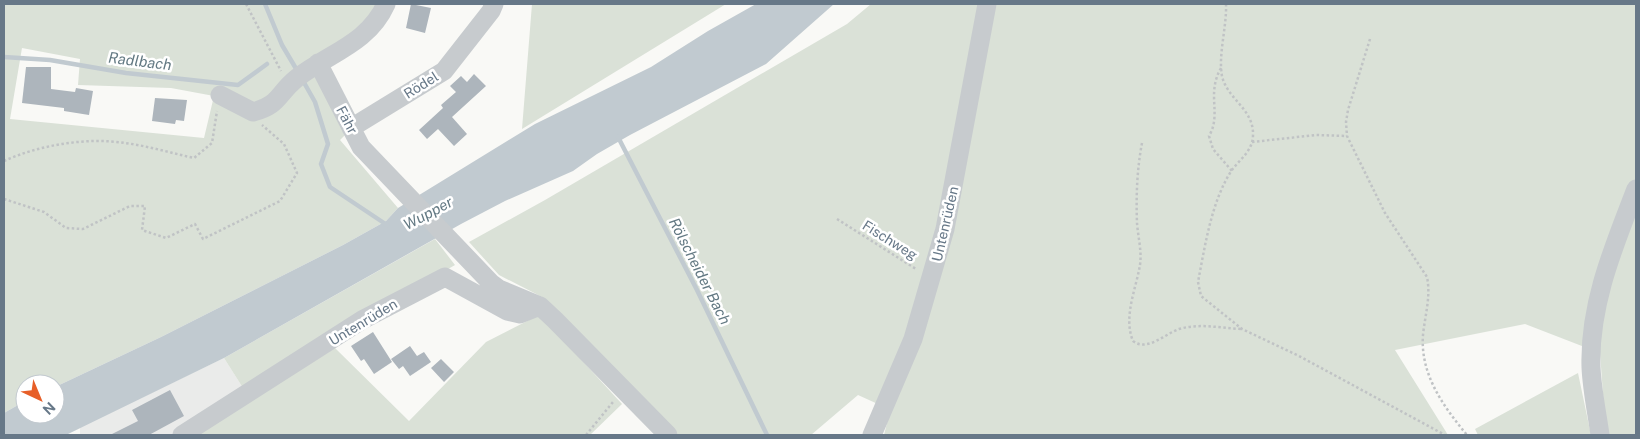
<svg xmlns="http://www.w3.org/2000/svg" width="1640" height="439" viewBox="0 0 1640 439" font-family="'Public Sans',sans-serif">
<rect width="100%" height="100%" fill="#f9f9f6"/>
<path fill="#eaebea" d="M224 358 243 388 171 435H80V427Z"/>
<path fill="#dae1d7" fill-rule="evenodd" d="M4 4H379L377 12 314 63 346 134 340 140 398 208 386 221 343 245 161 337 55 387V384H25V401L4 413ZM22 48 80 59 78 85 171 88 214 96 204 138 10 119Z
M532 4H726L522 129Z
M871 4H982L930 267 880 405 858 395 811 435H676L542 297 499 275 469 242 545 200 847 24Z
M992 4H1636V435H1606L1600 353 1525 324 1395 350 1448 435H884Z
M435 239 455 265 243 388 224 358Z
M541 316 622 404 590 435H195L335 348 409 421 486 342 535 317Z
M1578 373 1591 435H1478L1475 429Z"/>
<path fill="#c1cad0" d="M756 4H834L766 64 630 135 597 154 573 171 505 201 461 224 224 358 66 435H4V413L25 401V414H55V387L161 337 343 245 386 221 398 208 535 124 651 67 708 31Z"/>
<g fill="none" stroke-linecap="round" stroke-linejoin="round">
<path stroke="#c1cad0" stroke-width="4.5" d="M265 4 282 45 298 72
M4 57 50 60 126 73 238 85 267 64
M302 79 315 102 328 144 321 164 330 187 387 225
M618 137 697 290 767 435"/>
</g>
<path fill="#adb5bc" d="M411 4 431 8 425 33 406 28Z
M26 67H51V89L75 92 76 88 93 91 89 115 64 111V108L22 103Z
M474 74 486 86 452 117 467 134 454 146 438 129 427 139 419 130 443 108 441 105 456 92 450 86 461 76 467 82Z
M155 98 187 100 184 121 176 120 175 124 152 121Z
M373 332 392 362 374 374 364 359 361 361 351 346Z
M410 346 417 356 424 352 431 362 410 376 403 366 399 369 391 359Z
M441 359 454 372 444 382 431 368Z
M170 390 184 416 149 435H110L138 421 132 410Z"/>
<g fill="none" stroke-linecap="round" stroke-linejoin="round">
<path stroke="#c0c3c5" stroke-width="2.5" stroke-dasharray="2.5 2.5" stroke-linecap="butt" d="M246 4 281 71
M1226 4C1227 26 1218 55 1222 76 1227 99 1254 109 1253 135 1253 152 1238 160 1230 173 1211 204 1205 246 1198 282L1201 296 1242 329 1299 356 1445 435
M1370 39 1348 110 1346 122 1347 136 1385 213 1427 277C1431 297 1425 315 1423 335 1420 374 1443 406 1467 435
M1221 68C1206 94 1222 114 1209 136L1213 149 1232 171
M1252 142 1316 135 1347 136
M1142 143C1137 169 1136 196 1137 223 1138 237 1142 251 1140 265 1136 289 1123 317 1133 341 1147 352 1165 334 1179 329 1200 323 1219 328 1241 329
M4 161C39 145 87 137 125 143 148 146 171 153 194 158L212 143 217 111
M4 199 44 212 66 228 83 229 130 206H145L142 230 166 238 195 224 203 239 280 201 297 173 284 144 262 125
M837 219 916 269
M586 435 613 402"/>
<path stroke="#c7cbce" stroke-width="19" d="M318 63 361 147 491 283 499 289 540 306 555 320 668 435
M220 95 253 112C280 105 277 94 297 78 329 53 368 44 386 4
M351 128 444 71 491 11 494 4
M182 435 362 320 445 277 507 311 520 314 540 306
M872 435 913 339 945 229 987 4
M1600 435C1597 413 1592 390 1591 367 1589 304 1614 246 1636 189"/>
</g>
<g text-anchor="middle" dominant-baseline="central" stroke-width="5" stroke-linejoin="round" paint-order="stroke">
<g font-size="14" fill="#677888" stroke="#fff">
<text transform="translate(421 85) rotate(-32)">Rödel</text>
<text transform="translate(347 120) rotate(62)">Fähr</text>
<text transform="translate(945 224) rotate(-77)">Untenrüden</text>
<text transform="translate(890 240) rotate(32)">Fischweg</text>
<text transform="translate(363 322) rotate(-31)">Untenrüden</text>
</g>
<g font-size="15" font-style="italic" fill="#637983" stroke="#fff">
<text transform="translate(140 61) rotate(7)">Radlbach</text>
<text transform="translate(428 213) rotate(-28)">Wupper</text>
<text transform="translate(700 271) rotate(63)">Rölscheider Bach</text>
</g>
</g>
<rect width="1640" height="439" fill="none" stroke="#677888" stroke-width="10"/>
<g transform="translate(40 399) rotate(136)"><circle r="24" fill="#ffffff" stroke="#c2c9cf"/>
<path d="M0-4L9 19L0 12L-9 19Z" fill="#e75f28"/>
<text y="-8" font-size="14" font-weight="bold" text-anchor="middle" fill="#677888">N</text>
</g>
</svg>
